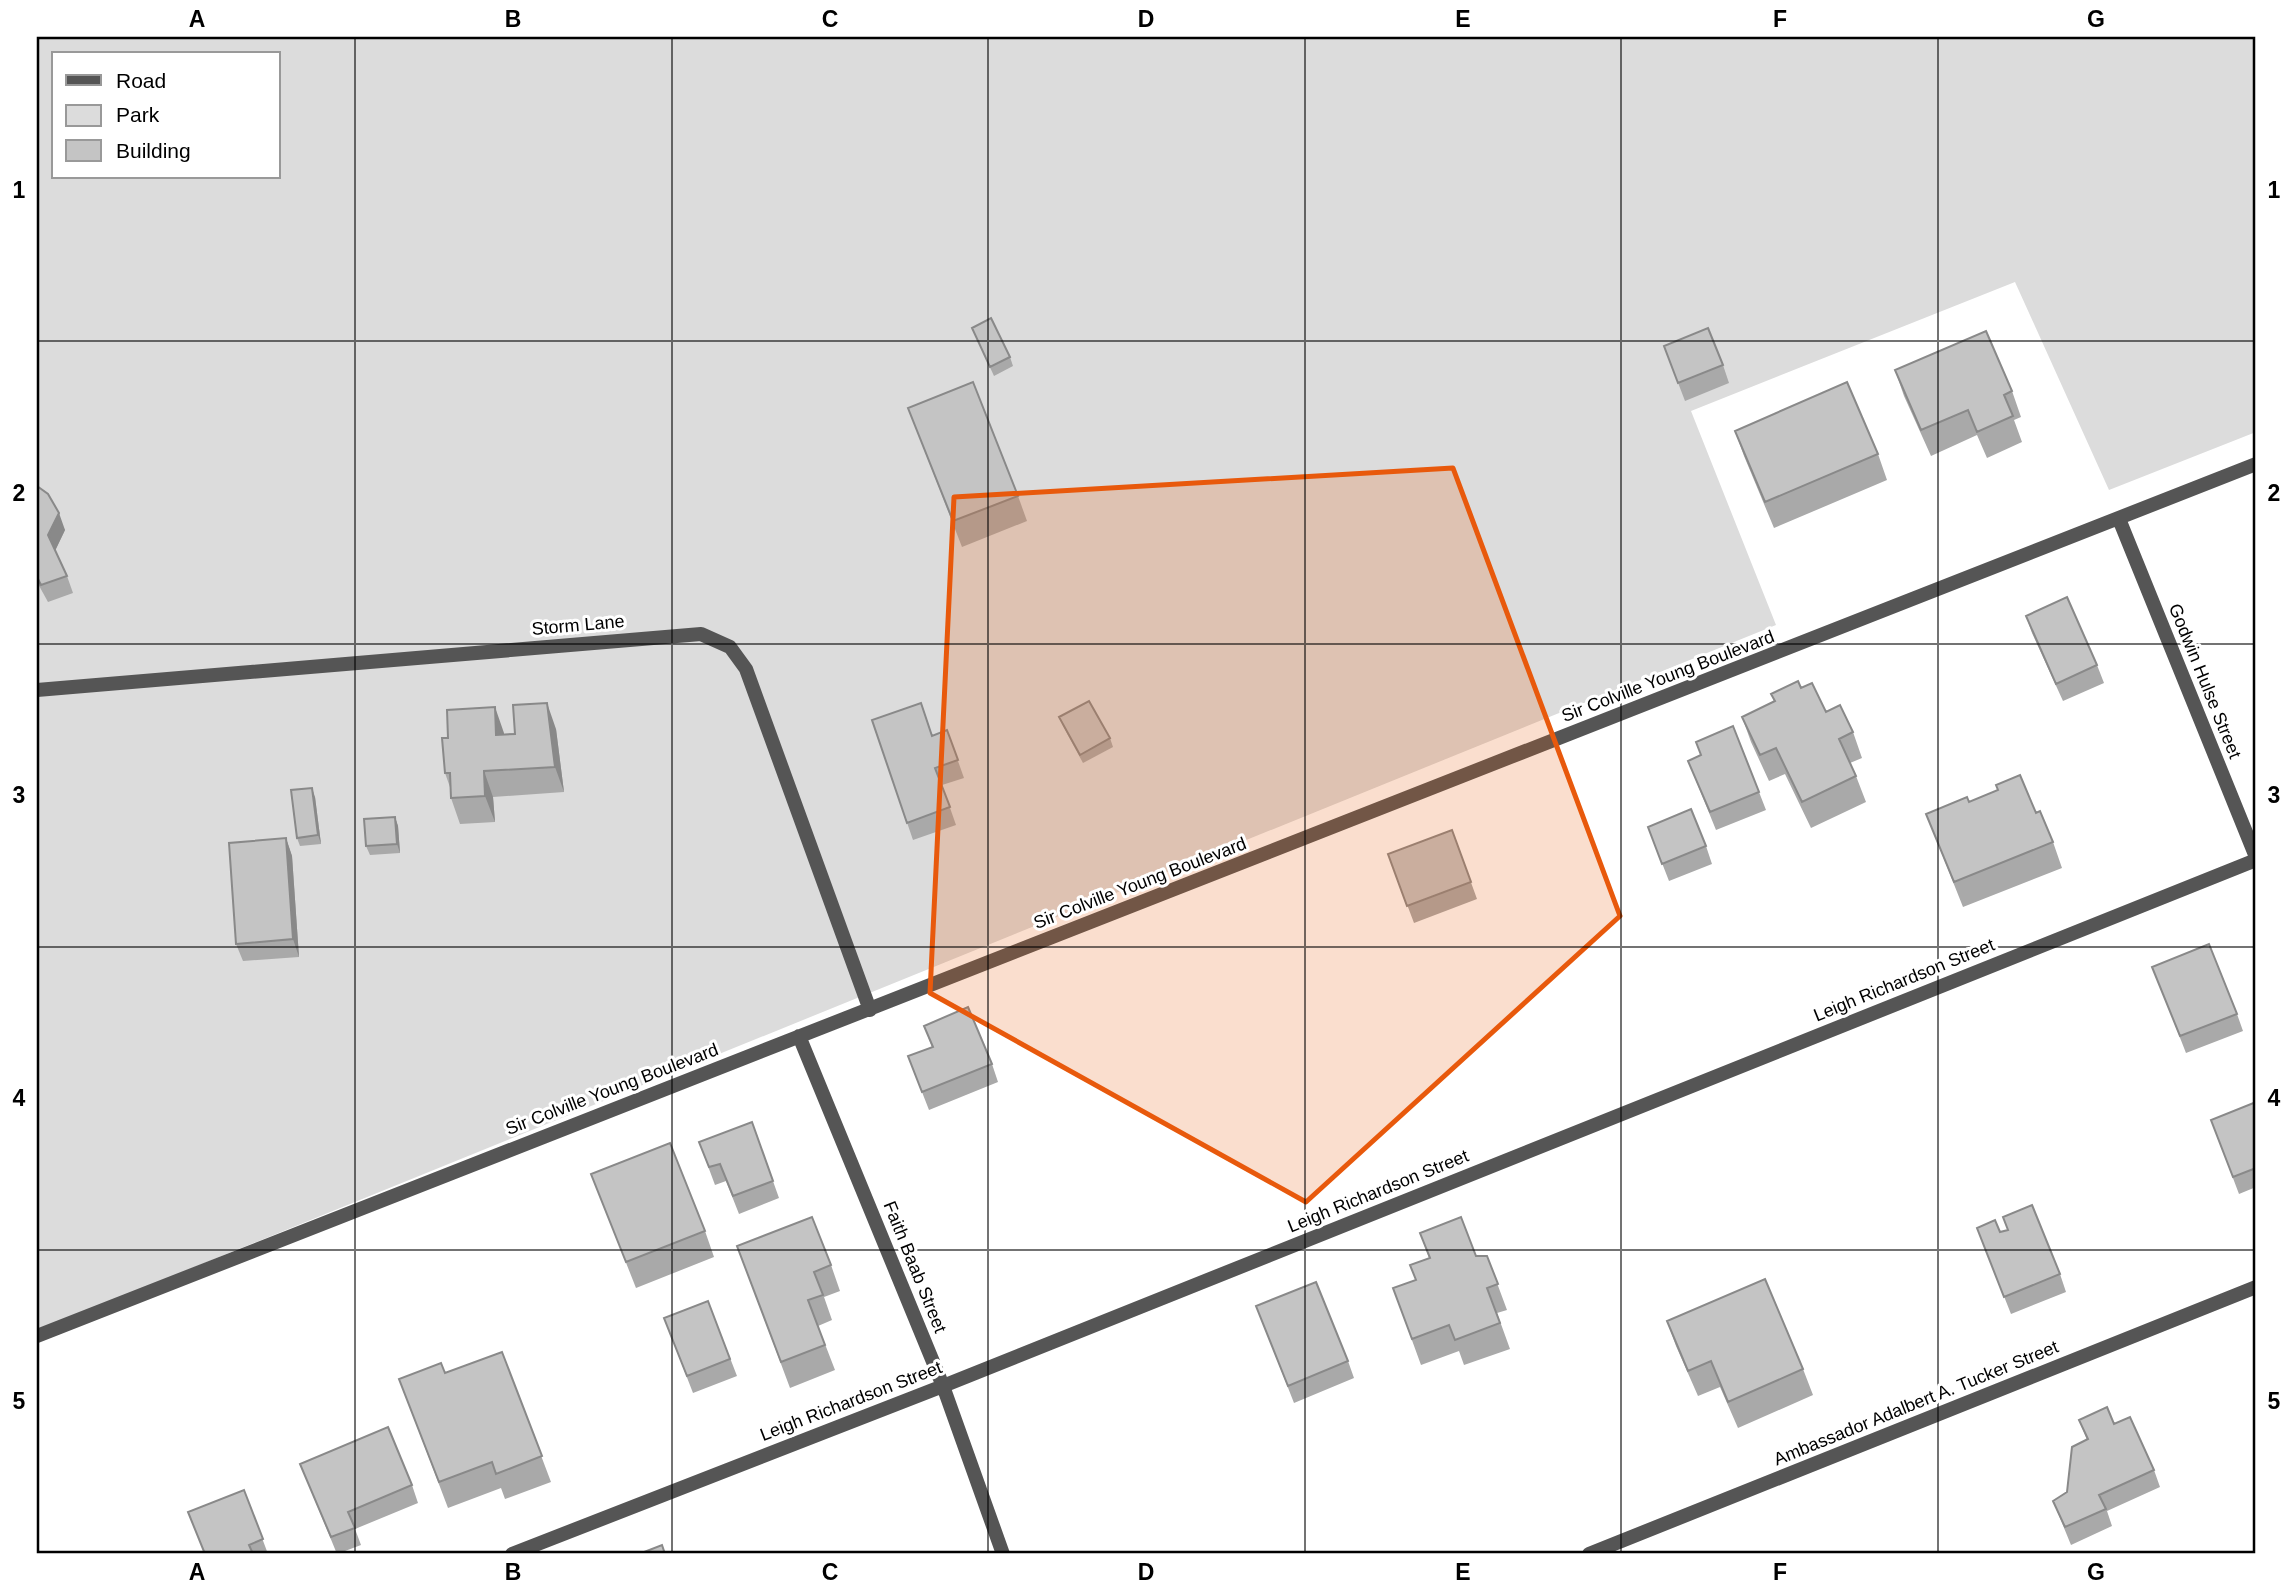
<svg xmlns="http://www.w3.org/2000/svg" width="2293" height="1591" viewBox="0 0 2293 1591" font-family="Arial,sans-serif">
<rect width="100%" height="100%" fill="#fff"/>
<path fill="#dcdcdc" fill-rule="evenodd" d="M37 37H2256V432L2109 490 2015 282 1691 411 1776 625 37 1331ZM54 54H278V177H54Z"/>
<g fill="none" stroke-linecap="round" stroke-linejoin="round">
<path stroke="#555" stroke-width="14" d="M2119 519 2256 857
M37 690 701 634 730 647 746 669 870 1010
M799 1036 943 1386 1003 1554
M37 1336 2256 464
M512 1554 943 1386 2256 860
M1589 1554 2256 1287"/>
</g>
<path fill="#a9a9a9" d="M972 328 1010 357 1013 366 994 376Z
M1664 346 1723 365 1729 383 1685 401Z
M1895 370 2012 391 2021 417 2014 420 2022 442 1987 458 1977 435 1931 456 1904 396Z
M908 408 1018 496 1027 521 962 547Z
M1735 431 1878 454 1887 480 1774 528 1744 456Z
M37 486 65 530 55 551 67 576 73 593 48 602 37 582Z
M2026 616 2097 665 2104 683 2063 701 2032 633Z
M1801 688 1826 712 1853 732 1862 758 1850 763 1856 776 1866 802 1811 828 1785 774 1769 781 1751 742 1742 717 1774 701 1771 694Z
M1059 717 1110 738 1113 747 1083 763 1063 726Z
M872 720 933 736 947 730 964 778 942 785 956 825 913 840Z
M556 729 564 792 493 797 495 822 460 824 451 798V790L445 773 504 734Z
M1696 742 1759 792 1766 810 1716 830 1688 761 1701 756Z
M315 797 321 844 300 846 297 838Z
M2036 813 2053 842 2062 868 1963 907 1926 814Z
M395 817 398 826 400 853 370 855 366 846Z
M1648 827 1706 846 1712 864 1669 881Z
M1452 830 1477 899 1414 923 1388 854Z
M286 838 292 856 299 957 243 961 236 944Z
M2159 984 2237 1014 2243 1031 2186 1053Z
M924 1026 992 1064 998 1082 929 1110 908 1056 932 1047Z
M2256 1102V1187L2239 1194 2211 1120Z
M752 1122 779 1198 739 1214 726 1181 715 1185 699 1142Z
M591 1174 705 1231 714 1257 636 1288Z
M2003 1217 2060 1274 2066 1292 2011 1314 1977 1228 2000 1232 2008 1230Z
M1420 1233 1476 1256H1487L1507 1310 1497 1313 1510 1349 1464 1365 1459 1351 1421 1365 1393 1288 1415 1280 1429 1258Z
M737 1246 831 1265 840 1291 824 1297 832 1320 818 1326 835 1370 790 1388Z
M708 1301 737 1376 693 1393 664 1318Z
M1256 1306 1348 1361 1354 1378 1294 1403Z
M1667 1321 1803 1369 1813 1395 1738 1428 1720 1387 1698 1396 1676 1346Z
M502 1352 551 1482 505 1499 501 1488 448 1508 399 1379 445 1373Z
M2079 1420 2114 1424 2154 1470 2160 1487 2107 1511 2112 1526 2071 1545 2053 1501 2067 1492 2087 1440Z
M300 1464 412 1485 418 1503 355 1529 361 1545 337 1554Z
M244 1490 268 1554H204Z"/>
<path fill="#898989" d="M59 513 65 530 54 553 48 535Z
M547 703 556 729 564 792 555 767Z
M495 707 504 733 505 760 496 735Z
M484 771 493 797 495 822 485 796Z
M312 788 315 797 321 844 318 835Z
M395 817 398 826 400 853 397 844Z
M286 838 292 856 299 957 293 939Z"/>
<path fill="#c4c4c4" stroke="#898989" stroke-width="2" d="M991 318 1010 357 990 367 972 328Z
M1708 328 1723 365 1678 383 1664 346Z
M1986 331 2012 391 2004 395 2013 416 1977 432 1968 410 1921 430 1895 370Z
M973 382 1018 496 953 521 908 408Z
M1847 382 1878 454 1765 502 1735 431Z
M37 486 48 494 59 513 48 535 67 576 41 585 37 577Z
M2067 597 2097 665 2056 684 2026 616Z
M1798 681 1801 688 1812 683 1826 712 1840 705 1853 732 1839 739 1856 776 1802 802 1776 748 1760 755 1742 717 1775 701 1771 694Z
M1089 701 1110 738 1080 755 1059 717Z
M547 703 555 767 484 771 485 796 451 798 450 773H445L442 738H448L447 710 495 707 496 735 515 734 513 705Z
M921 703 932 736 947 730 958 760 935 768 950 807 907 823 872 720Z
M1733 726 1759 792 1710 812 1688 761 1701 755 1696 742Z
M2020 775 2036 813 2040 811 2053 842 1954 882 1926 814 1967 797 1969 802 1998 790 1996 785Z
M312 788 318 835 297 838 291 790Z
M1691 809 1706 846 1662 864 1648 827Z
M395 817 397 844 366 846 364 819Z
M1452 830 1471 882 1407 906 1388 854Z
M286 838 293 939 236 944 229 843Z
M2209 944 2237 1014 2180 1036 2152 967Z
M968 1007 992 1064 922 1092 908 1056 933 1047 924 1026Z
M2256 1102V1168L2233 1177 2211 1120Z
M752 1122 773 1181 733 1196 720 1164 709 1167 699 1142Z
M670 1143 705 1231 626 1262 591 1174Z
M2032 1205 2060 1274 2004 1297 1977 1228 1995 1220 2000 1232 2008 1230 2003 1217Z
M812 1217 831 1265 814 1272 823 1295 808 1300 825 1345 781 1362 737 1246Z
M1461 1217 1476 1256H1487L1498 1284 1487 1288 1500 1323 1455 1340 1449 1325 1412 1339 1393 1288 1416 1280 1410 1265 1430 1258 1420 1233Z
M1765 1279 1803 1369 1728 1402 1711 1361 1688 1371 1667 1321Z
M1316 1282 1348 1361 1288 1386 1256 1306Z
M708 1301 730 1359 687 1376 664 1318Z
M502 1352 542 1456 496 1474 492 1462 439 1482 399 1379 441 1363 445 1373Z
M2107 1407 2114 1424 2130 1417 2154 1470 2099 1495 2106 1509 2065 1527 2053 1501 2067 1492 2072 1447 2088 1439 2079 1420Z
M388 1427 412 1485 348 1512 355 1528 331 1537 300 1464Z
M244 1490 263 1539 249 1545 253 1554H205L188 1512Z
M662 1545 665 1554H639Z"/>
<path fill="#e8590c" fill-opacity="0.2" stroke="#e8590c" stroke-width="5" stroke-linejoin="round" d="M1453 468 1620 916 1306 1202 930 993 954 497Z"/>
<path fill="none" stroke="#000" stroke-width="2" stroke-opacity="0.55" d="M355 37V1554M672 37V1554M988 37V1554M1305 37V1554M1621 37V1554M1938 37V1554M37 341H2256M37 644H2256M37 947H2256M37 1250H2256"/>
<g text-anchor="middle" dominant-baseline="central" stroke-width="6" stroke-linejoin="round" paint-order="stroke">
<g font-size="18" fill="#000" stroke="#fff">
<text transform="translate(578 625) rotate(-5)">Storm Lane</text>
<text transform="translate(1668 676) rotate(-21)">Sir Colville Young Boulevard</text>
<text transform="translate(2205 681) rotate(68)">Godwin Hulse Street</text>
<text transform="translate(1140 883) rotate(-21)">Sir Colville Young Boulevard</text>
<text transform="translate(1904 980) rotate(-22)">Leigh Richardson Street</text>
<text transform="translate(612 1089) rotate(-21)">Sir Colville Young Boulevard</text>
<text transform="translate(1378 1191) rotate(-22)">Leigh Richardson Street</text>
<text transform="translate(915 1267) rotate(68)">Faith Baab Street</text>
<text transform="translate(851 1401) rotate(-21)">Leigh Richardson Street</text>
<text transform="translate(1916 1403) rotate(-22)">Ambassador Adalbert A. Tucker Street</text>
</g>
</g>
<rect width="2293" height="1591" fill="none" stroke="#ffffff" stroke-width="77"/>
<rect x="52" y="52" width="228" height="126" fill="#ffffff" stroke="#999999" stroke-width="2"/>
<rect x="66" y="75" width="35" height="10" fill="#555555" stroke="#999999" stroke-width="2"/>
<text x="116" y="88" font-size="21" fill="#000000">Road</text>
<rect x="66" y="105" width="35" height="21" fill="#dcdcdc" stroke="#999999" stroke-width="2"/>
<text x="116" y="122" font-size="21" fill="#000000">Park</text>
<rect x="66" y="140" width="35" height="21" fill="#c4c4c4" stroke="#999999" stroke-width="2"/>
<text x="116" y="158" font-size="21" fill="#000000">Building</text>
<rect x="38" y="38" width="2216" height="1514" fill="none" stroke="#000" stroke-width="2.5"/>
<g font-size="23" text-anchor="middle" font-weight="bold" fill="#000">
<text x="197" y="27">A</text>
<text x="513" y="27">B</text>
<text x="830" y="27">C</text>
<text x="1146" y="27">D</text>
<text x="1463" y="27">E</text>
<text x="1780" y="27">F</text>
<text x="2096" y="27">G</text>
<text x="19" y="198">1</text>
<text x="2274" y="198">1</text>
<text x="19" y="501">2</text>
<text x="2274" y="501">2</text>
<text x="19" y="803">3</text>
<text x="2274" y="803">3</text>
<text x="19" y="1106">4</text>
<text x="2274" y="1106">4</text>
<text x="19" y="1409">5</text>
<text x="2274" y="1409">5</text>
<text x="197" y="1580">A</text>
<text x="513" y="1580">B</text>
<text x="830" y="1580">C</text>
<text x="1146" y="1580">D</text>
<text x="1463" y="1580">E</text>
<text x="1780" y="1580">F</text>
<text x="2096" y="1580">G</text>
</g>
</svg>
